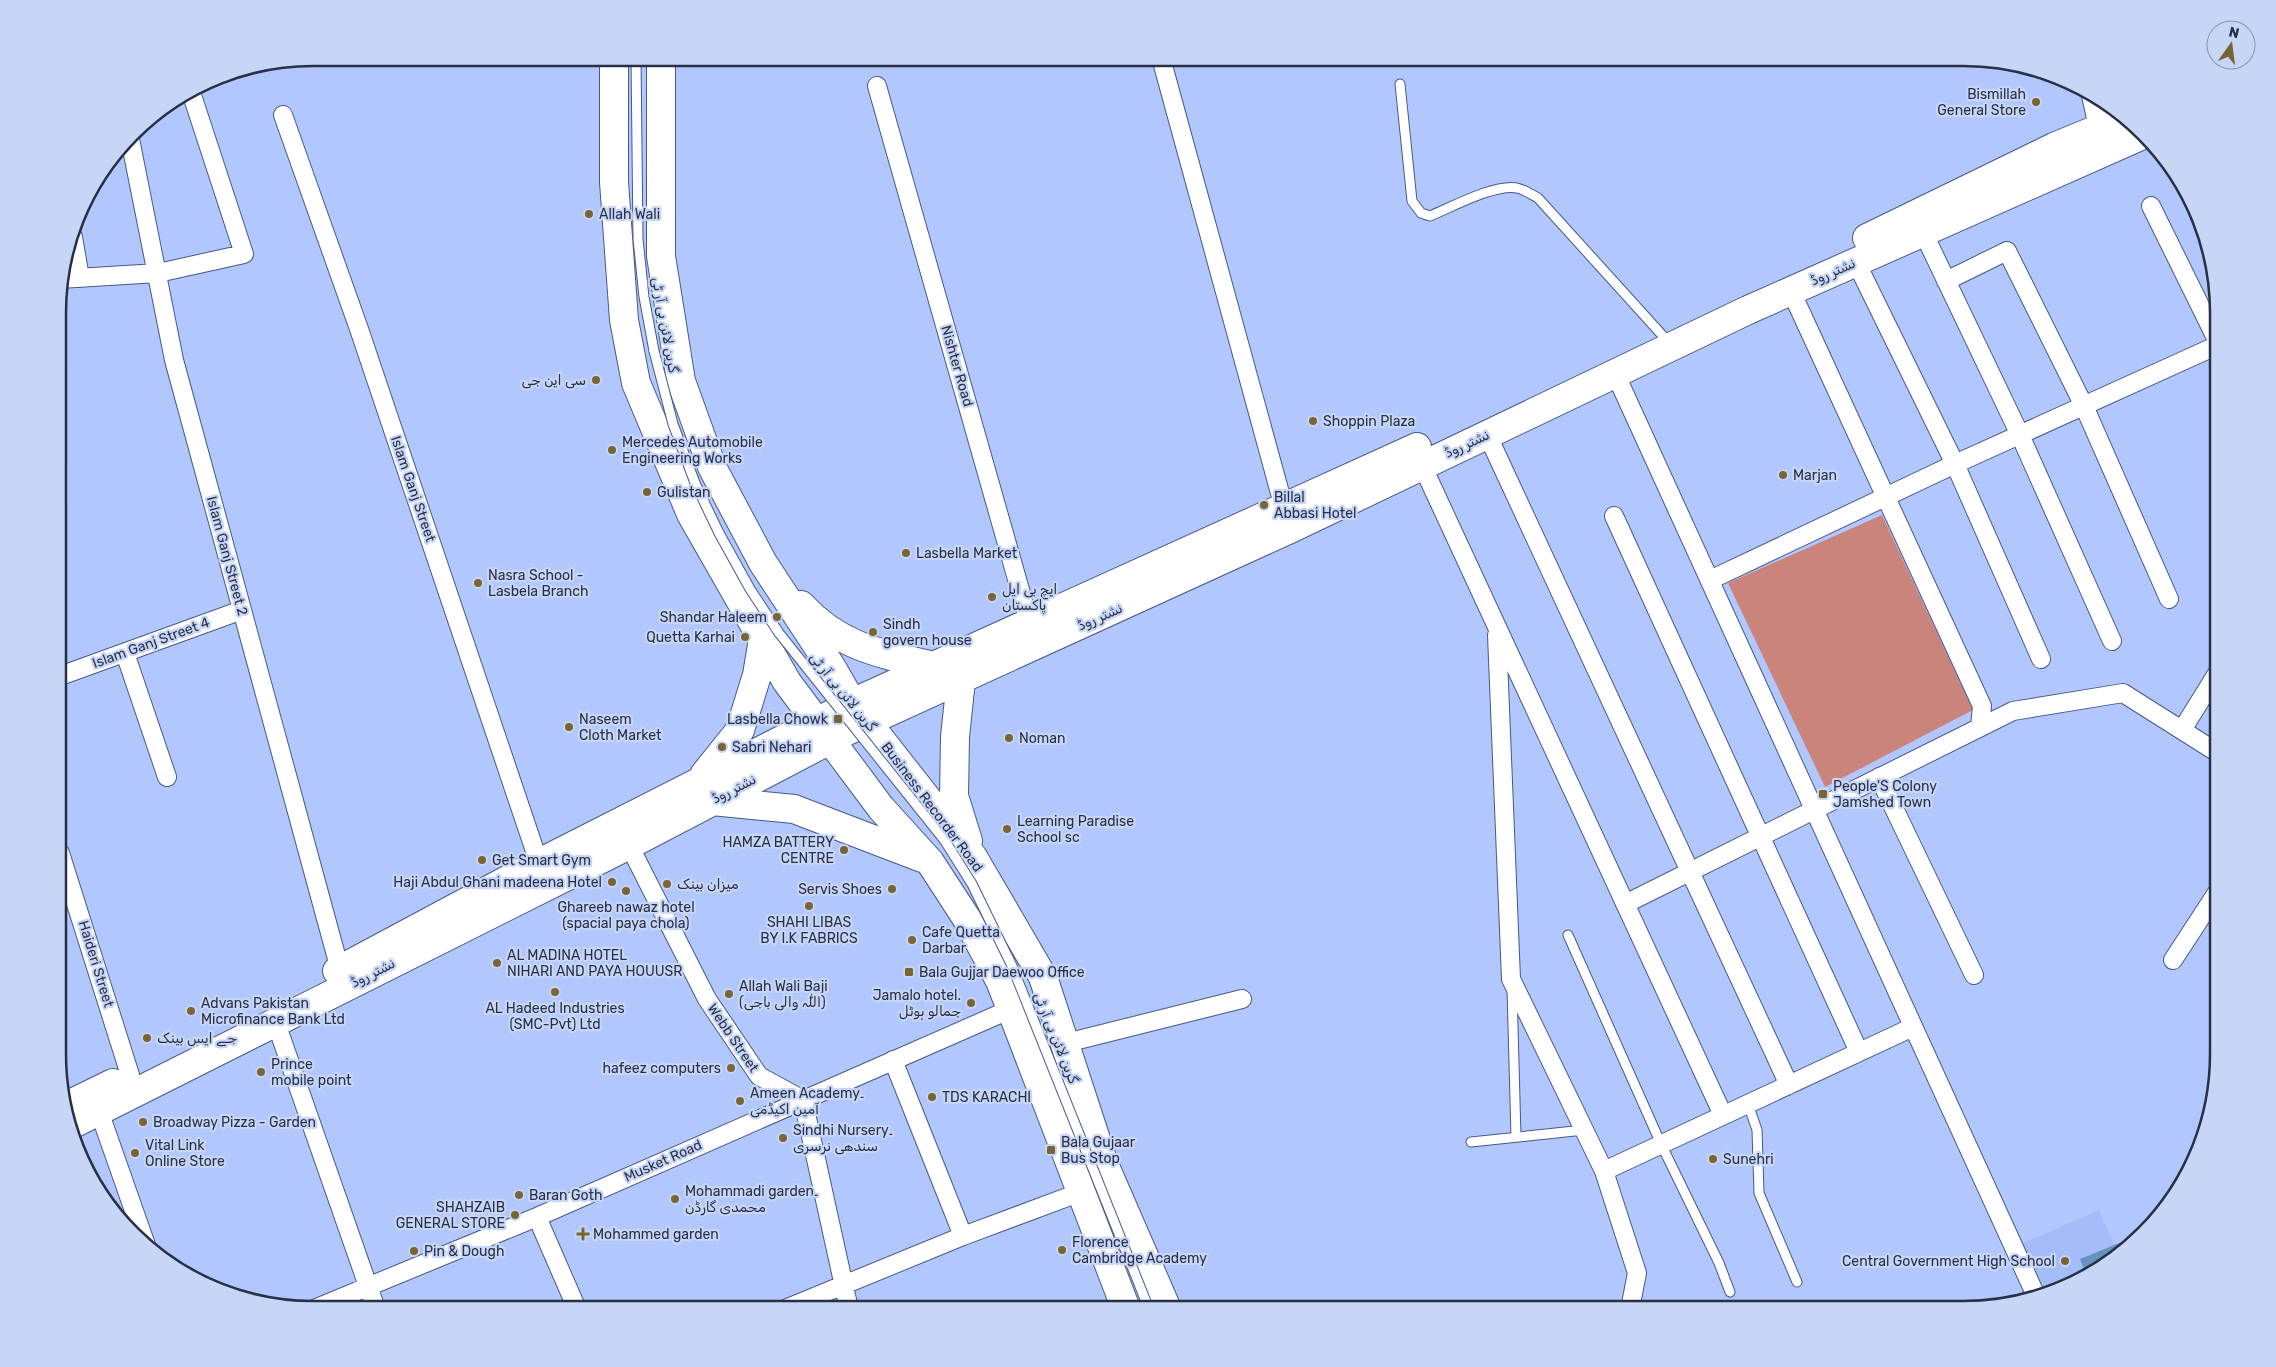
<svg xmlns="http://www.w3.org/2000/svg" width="2276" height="1367" viewBox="0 0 2276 1367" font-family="Rubik,Vazirmatn,sans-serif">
<rect width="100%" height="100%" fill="#b1c7fd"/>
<path fill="#a4bdfa" d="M2099 1210 2114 1245 2146 1232 2091 1275 2045 1296 2014 1247Z"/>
<path fill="#cb847c" d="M1882 515 1973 710 1825 787 1728 583Z"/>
<path fill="#6693bd" d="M2146 1232 2143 1235 2087 1277 2080 1259Z"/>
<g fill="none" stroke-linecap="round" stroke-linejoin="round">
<g stroke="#475989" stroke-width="11">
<path id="lane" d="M636 58 638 239 644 297 654 351
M1400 84 1412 201 1421 213 1430 216C1452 207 1494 184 1517 188 1525 190 1531 194 1538 198L1663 336
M1568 935 1661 1144 1719 1263 1730 1292
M1512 989 1516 1137
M1748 1104 1757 1130 1759 1193 1797 1282
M1471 1142 1584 1130"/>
</g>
<g stroke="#475989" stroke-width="20">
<path id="street" d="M1161 58 1286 515
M877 86 1032 632
M2090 91 2098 127
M283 115 359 329 539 863
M130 139 174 360 340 970
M2151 206 2218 342
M1923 232 2020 435 2112 641
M73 237 80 278
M1856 262 1955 464 2041 659
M60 279 158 273 244 254 191 92
M1946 281 2007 251 2084 406 2169 599
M1791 291 1982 706 1980 727
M1615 373 2037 1298
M1487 434 1789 1085
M1422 465 1723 1115
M1614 516 1859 1052
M1710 580 1955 464 2218 345
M1497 635 1511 979 1604 1171 1637 1273 1630 1309
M125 653 167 777
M60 676 242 610
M2182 730 2218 672
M1879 777 1974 975
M629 845 707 999 759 1076 803 1100 849 1309
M60 853 130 1075
M1625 904 2013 711 2123 693 2218 753
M2173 960 2218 891
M276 1023 376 1309
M1066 1043 1242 999
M893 1060 963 1236
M99 1111 146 1245
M1604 1171 1913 1027
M537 1217 577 1309
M314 1309 537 1217 1011 1009
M785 1309 963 1236 1081 1192"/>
</g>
<g stroke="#475989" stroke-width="30">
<path id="primary" d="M614 58V182L624 320 636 383 691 514 787 682 881 808 930 862 967 919 1000 981 1011 1009 1126 1309
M661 58V256L681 381 712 467 763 563 832 668 852 703 973 857 1043 977 1104 1164 1167 1309
M1867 238 2054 147 2124 118
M801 605C839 647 881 654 934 666
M961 680 955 737 954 796 968 841
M704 775 740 730 757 675 763 639
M712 801 794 809 922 858
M337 971 539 863 817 722 852 703 1417 447
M64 1107 113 1083
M69 1126 629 845 847 731 1290 529 1748 310 2145 134"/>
</g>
<use href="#lane" stroke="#fff" stroke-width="9"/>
<use href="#street" stroke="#fff" stroke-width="18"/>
<use href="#primary" stroke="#fff" stroke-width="28"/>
<g stroke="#475989" stroke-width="11" stroke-linecap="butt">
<path id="lane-bridge" d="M654 351 673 424 695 483 719 533 750 589 779 633 945 841 972 884 1012 966 1149 1309"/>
</g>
<use href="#lane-bridge" stroke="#fff" stroke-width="9"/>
</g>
<g fill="#796433" stroke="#c7d5f6" stroke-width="2">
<circle cx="2036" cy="102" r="5"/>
<circle cx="589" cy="214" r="5"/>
<circle cx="596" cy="380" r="5"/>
<circle cx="1313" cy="421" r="5"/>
<circle cx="612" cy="450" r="5"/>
<circle cx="1783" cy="475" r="5"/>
<circle cx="647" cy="492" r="5"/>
<circle cx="1264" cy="505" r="5"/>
<circle cx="906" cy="553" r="5"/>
<circle cx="478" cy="583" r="5"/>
<circle cx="992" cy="597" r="5"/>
<circle cx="777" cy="617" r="5"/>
<circle cx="873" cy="632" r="5"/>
<circle cx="745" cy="637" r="5"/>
<rect x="833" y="714" width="10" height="10" rx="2.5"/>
<circle cx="569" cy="727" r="5"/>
<circle cx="1009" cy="738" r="5"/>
<circle cx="722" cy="747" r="5"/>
<rect x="1818" y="789" width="10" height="10" rx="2.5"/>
<circle cx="1007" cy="829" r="5"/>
<circle cx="844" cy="850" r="5"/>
<circle cx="482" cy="860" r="5"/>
<circle cx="612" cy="882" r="5"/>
<circle cx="667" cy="884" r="5"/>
<circle cx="892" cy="889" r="5"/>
<circle cx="626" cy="891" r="5"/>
<circle cx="809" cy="906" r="5"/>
<circle cx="912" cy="940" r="5"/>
<circle cx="497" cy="963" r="5"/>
<rect x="904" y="967" width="10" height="10" rx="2.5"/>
<circle cx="555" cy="992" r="5"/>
<circle cx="729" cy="994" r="5"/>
<circle cx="971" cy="1003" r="5"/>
<circle cx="191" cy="1011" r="5"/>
<circle cx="147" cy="1038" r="5"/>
<circle cx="731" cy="1068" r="5"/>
<circle cx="261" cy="1072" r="5"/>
<circle cx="932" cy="1097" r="5"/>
<circle cx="740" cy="1101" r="5"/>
<circle cx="143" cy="1122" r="5"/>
<circle cx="783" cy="1138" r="5"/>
<rect x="1046" y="1145" width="10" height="10" rx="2.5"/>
<circle cx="135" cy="1153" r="5"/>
<circle cx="1713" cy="1159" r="5"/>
<circle cx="519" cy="1195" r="5"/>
<circle cx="675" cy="1199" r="5"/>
<circle cx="515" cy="1215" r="5"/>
<path d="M580.5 1226.5h5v5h5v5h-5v5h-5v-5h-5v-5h5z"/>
<circle cx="1062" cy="1250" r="5"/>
<circle cx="414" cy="1251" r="5"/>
<circle cx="2065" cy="1261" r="5"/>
</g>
<g text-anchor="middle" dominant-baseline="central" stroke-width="4.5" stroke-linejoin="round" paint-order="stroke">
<g font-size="14" fill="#283046" stroke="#c7d5f6" text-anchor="start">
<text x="2026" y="94" text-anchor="end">Bismillah<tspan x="2026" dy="16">General Store</tspan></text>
<text x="599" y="214">Allah Wali</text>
<text x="586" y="380" text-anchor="end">سی این جی</text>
<text x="1323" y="421">Shoppin Plaza</text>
<text x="622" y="442">Mercedes Automobile<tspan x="622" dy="16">Engineering Works</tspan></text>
<text x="1793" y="475">Marjan</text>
<text x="657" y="492">Gulistan</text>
<text x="1274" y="497">Billal<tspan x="1274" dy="16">Abbasi Hotel</tspan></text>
<text x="916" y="553">Lasbella Market</text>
<text x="488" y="575">Nasra School -<tspan x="488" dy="16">Lasbela Branch</tspan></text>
<text x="1002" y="589">ایچ بی ایل<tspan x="1002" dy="16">پاکستان</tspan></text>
<text x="767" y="617" text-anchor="end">Shandar Haleem</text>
<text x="883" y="624">Sindh<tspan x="883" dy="16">govern house</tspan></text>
<text x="735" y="637" text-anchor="end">Quetta Karhai</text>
<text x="579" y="719">Naseem<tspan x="579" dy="16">Cloth Market</tspan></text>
<text x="828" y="719" text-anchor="end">Lasbella Chowk</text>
<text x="1019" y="738">Noman</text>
<text x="732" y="747">Sabri Nehari</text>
<text x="1833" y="786">People'S Colony<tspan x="1833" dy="16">Jamshed Town</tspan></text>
<text x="1017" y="821">Learning Paradise<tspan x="1017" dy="16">School sc</tspan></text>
<text x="834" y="842" text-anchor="end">HAMZA BATTERY<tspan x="834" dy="16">CENTRE</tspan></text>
<text x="492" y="860">Get Smart Gym</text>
<text x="602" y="882" text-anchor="end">Haji Abdul Ghani madeena Hotel</text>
<text x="677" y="884">میزان بینک</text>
<text x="882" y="889" text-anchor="end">Servis Shoes</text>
<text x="626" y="907" text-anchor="middle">Ghareeb nawaz hotel<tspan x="626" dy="16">(spacial paya chola)</tspan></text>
<text x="809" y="922" text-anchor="middle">SHAHI LIBAS<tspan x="809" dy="16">BY I.K FABRICS</tspan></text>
<text x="922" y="932">Cafe Quetta<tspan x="922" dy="16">Darbar</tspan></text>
<text x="507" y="955">AL MADINA HOTEL<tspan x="507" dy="16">NIHARI AND PAYA HOUUSR</tspan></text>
<text x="919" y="972">Bala Gujjar Daewoo Office</text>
<text x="739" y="986">Allah Wali Baji<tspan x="739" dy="16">(اللّٰہ والی باجی)</tspan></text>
<text x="961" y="995" text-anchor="end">Jamalo hotel.<tspan x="961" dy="16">جمالو ہوٹل</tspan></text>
<text x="201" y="1003">Advans Pakistan<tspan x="201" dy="16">Microfinance Bank Ltd</tspan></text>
<text x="555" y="1008" text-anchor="middle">AL Hadeed Industries<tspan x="555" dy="16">(SMC-Pvt) Ltd</tspan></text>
<text x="157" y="1038">جے ایس بینک</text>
<text x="271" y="1064">Prince<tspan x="271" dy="16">mobile point</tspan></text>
<text x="721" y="1068" text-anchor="end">hafeez computers</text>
<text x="750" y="1093">Ameen Academy۔<tspan x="750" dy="16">آمین اکیڈمی</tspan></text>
<text x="942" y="1097">TDS KARACHI</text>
<text x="153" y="1122">Broadway Pizza - Garden</text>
<text x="793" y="1130">Sindhi Nursery۔<tspan x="793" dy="16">سندھی نرسری</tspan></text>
<text x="1061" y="1142">Bala Gujaar<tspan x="1061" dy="16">Bus Stop</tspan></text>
<text x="145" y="1145">Vital Link<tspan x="145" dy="16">Online Store</tspan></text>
<text x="1723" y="1159">Sunehri</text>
<text x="685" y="1191">Mohammadi garden۔<tspan x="685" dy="16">محمدی گارڈن</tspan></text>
<text x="529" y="1195">Baran Goth</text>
<text x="505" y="1207" text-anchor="end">SHAHZAIB<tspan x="505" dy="16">GENERAL STORE</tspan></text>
<text x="593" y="1234">Mohammed garden</text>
<text x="1072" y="1242">Florence<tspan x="1072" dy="16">Cambridge Academy</tspan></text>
<text x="424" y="1251">Pin &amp; Dough</text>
<text x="2055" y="1261" text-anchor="end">Central Government High School</text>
</g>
<g font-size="14" fill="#283046" stroke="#c7d5f6">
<text transform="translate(1833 272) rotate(-24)">نشتر روڈ</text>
<text transform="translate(665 325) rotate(80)">گرین لائن بی آر ٹی</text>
<text transform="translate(957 366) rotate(74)">Nishter Road</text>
<text transform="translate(1467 444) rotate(-25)">نشتر روڈ</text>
<text transform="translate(413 489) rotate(71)">Islam Ganj Street</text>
<text transform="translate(227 556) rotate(75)">Islam Ganj Street 2</text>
<text transform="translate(1100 617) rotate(-24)">نشتر روڈ</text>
<text transform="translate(151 643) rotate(-20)">Islam Ganj Street 4</text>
<text transform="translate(843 692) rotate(51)">گرین لائن بی آر ٹی</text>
<text transform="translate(734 789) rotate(-27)">نشتر روڈ</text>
<text transform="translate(932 807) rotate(53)">Business Recorder Road</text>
<text transform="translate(96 964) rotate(73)">Haideri Street</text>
<text transform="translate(373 973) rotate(-27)">نشتر روڈ</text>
<text transform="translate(733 1038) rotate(56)">Webb Street</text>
<text transform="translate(1056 1038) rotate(68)">گرین لائن بی آر ٹی</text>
<text transform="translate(663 1161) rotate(-24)">Musket Road</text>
</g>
</g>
<path d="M0 0H2276V1367H0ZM313 66H1963A247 247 0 0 1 2210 313V1054A247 247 0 0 1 1963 1301H313A247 247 0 0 1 66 1054V313A247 247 0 0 1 313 66Z" fill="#c7d5f6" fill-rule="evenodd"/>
<path fill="none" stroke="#283046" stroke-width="2.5" d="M313 66H1963A247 247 0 0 1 2210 313V1054A247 247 0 0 1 1963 1301H313A247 247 0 0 1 66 1054V313A247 247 0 0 1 313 66Z"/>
<g transform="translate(2231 45) rotate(14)"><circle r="24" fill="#c7d5f6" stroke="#8793b0"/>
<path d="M0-4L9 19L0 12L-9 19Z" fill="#796433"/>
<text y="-8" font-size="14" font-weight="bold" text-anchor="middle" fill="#283046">N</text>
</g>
</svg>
